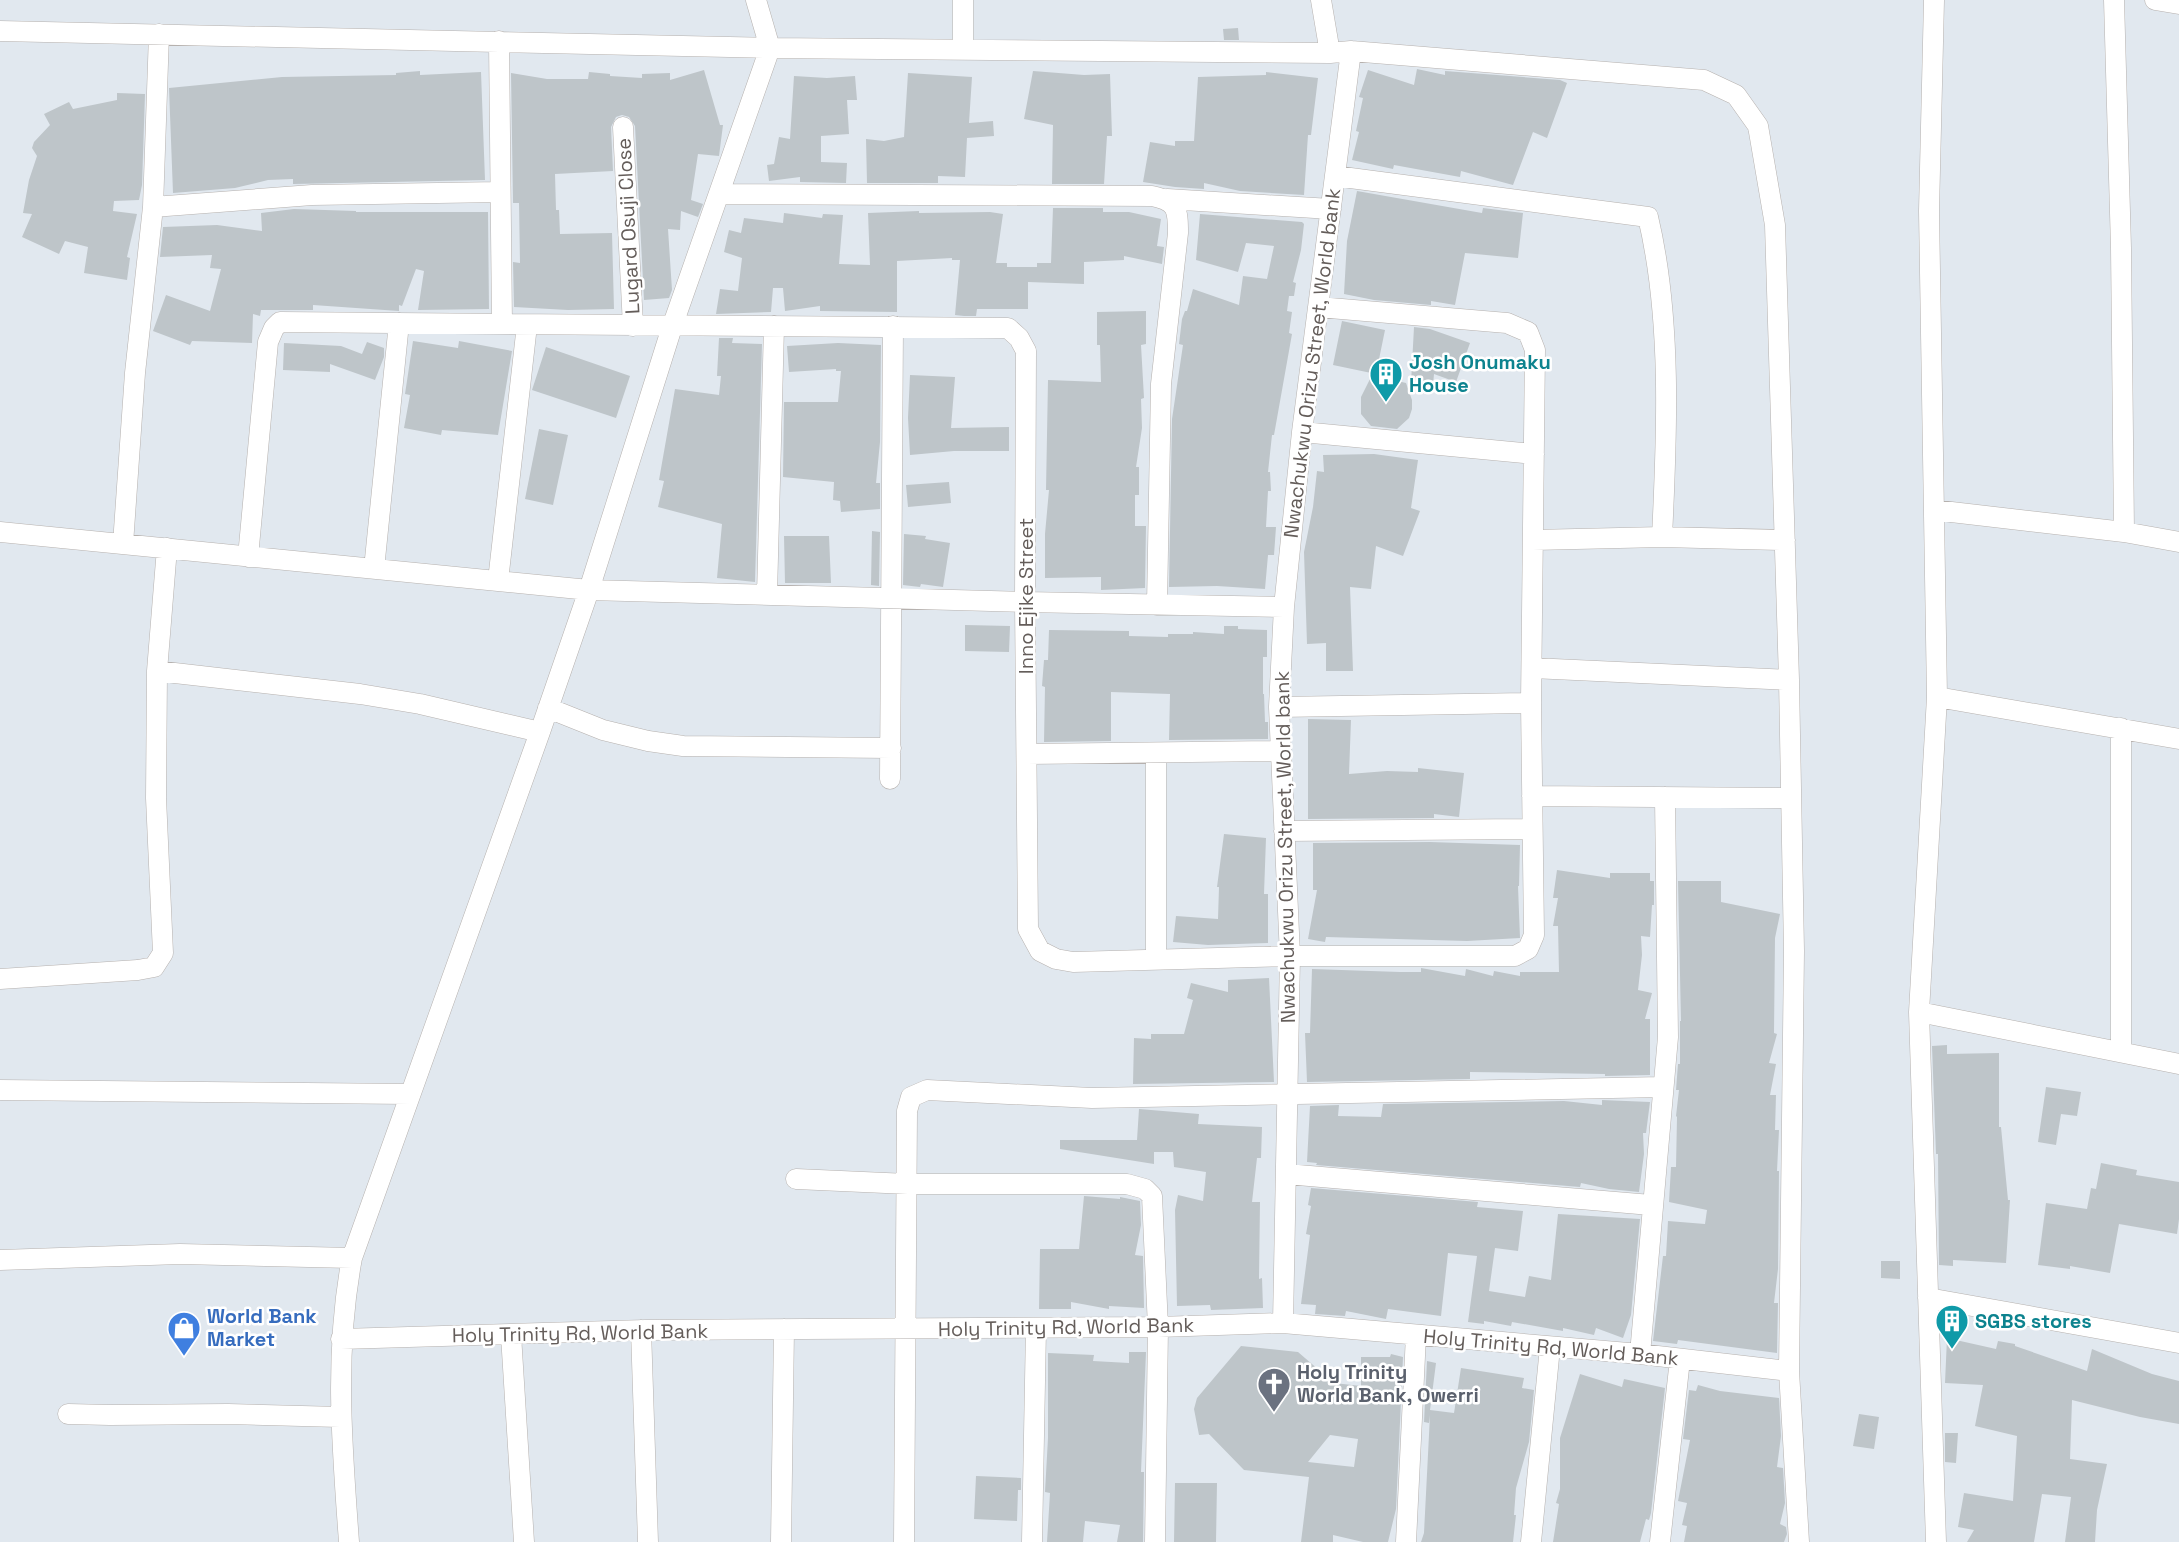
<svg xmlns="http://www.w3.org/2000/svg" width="2179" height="1542" viewBox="0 0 2179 1542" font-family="'Space Grotesk',sans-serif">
<rect width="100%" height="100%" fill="#e1e8ef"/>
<path fill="#bec5c9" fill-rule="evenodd" d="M1238 28 1239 40H1224L1223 29Z
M1417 69 1445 75V71L1560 80 1567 83 1547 138 1533 132 1513 185 1461 171 1460 177 1394 165 1393 169 1352 160 1359 132 1356 131 1363 98 1359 97 1368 70 1414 85Z
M704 70 720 125H723L719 156 698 154 691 200 703 204 698 217 681 211 680 230 668 229 672 290 669 298 644 300 635 126 629 117 622 115 616 117 611 127 613 171 555 174 556 210H559L560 234 612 233 614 309 568 310 514 307 513 262 520 263 519 203H513L511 73 547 79H588L589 72 610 74V76L642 78V74L670 73V80Z
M420 71V75L481 72 485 180 293 184V179L268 180 235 188 173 193 169 88 282 77 396 75V73Z
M1033 71 1084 75 1110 74 1112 136H1107L1104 184H1052L1053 125 1024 119Z
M1266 72 1318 78 1311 135H1308L1304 195 1240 191 1204 183V189L1175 187 1143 182 1150 142 1175 146V141H1194L1198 77 1266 75Z
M908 73 972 77 969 123 993 121 994 136 967 138 965 177 938 176V183H867L866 139 884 141 904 137Z
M794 76 827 78 855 76 857 100H847L849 134 821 136V162L847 163 846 183 800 182V177L769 181 767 165 774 164 779 137 790 139Z
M117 93 145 94 142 185 139 200 114 201 113 211 137 214 127 257 130 258 127 280 84 273 88 247 65 241 59 254 22 237 32 214 23 213 29 180 37 156 32 148 34 142 50 125 44 114 69 102 73 109 117 100Z
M1357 191 1482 213 1483 208 1523 213 1518 258 1465 253 1455 305 1431 301V305L1374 300 1344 294 1347 241Z
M1053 208H1103V212H1129L1161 219 1157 246 1164 247 1162 264 1124 256V260L1084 262V284L1028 282V309H977L976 316H964L955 315 960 260H952V258L897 261V312L820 311V306L785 311 783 288H773L771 312 716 314 720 289 738 291 742 258 724 252 729 230 741 233 744 218 783 223 784 213 822 218 823 214 843 215 839 264 870 265 868 213 919 211V213L990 212 1003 214 996 263H1007V267H1037V263H1051Z
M294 209 356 211V212H488L489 309 418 310 424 271 416 269 402 306 399 305V311L313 305V310H261L260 316 253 314 252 343 192 341 190 345 153 331 166 295 210 311 221 269 210 268 212 255 160 257 163 227 217 225 262 231 261 213Z
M1200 214 1302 222 1304 224 1301 250 1293 282 1296 283 1294 296H1289L1287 311 1292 312 1289 333 1292 334 1274 435H1272L1268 472H1270L1271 491H1268L1266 527H1276L1274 555H1268L1265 589 1217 586 1169 587 1172 419 1183 345 1179 344 1182 319 1185 311H1187L1193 289 1239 305 1243 276 1267 279 1274 246 1246 243 1238 272 1196 260Z
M1146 311V344L1141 345 1144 398 1141 399 1142 428 1136 467H1139V495H1135V526H1146L1145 588 1101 590V577L1045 578V534L1049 490H1046L1048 380 1101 382 1100 345H1097V312Z
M1342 321 1385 330 1376 374 1333 365Z
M1414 327 1430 329 1470 343 1456 382 1434 374 1433 385 1411 383Z
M719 338H733L732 343 762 344 755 582 717 578 722 524 658 507 664 481 659 480 675 389 719 395 721 376H717Z
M413 341 458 348 459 341 512 351 498 435 442 430 441 435 404 428 410 395 405 394Z
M367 342 384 348V357L375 380 330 364V372L283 370 284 343 341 346 362 354Z
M838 343 881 345 880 442 876 483H880V509L841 512 840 501 833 500 834 482 783 477 784 402H838L841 371H836V369L789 372 787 346Z
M546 347 630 376 616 418 532 390Z
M910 375 955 377 951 428 1009 427V451H954L910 455 908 418Z
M1372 375 1406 383 1412 400V409L1409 418 1397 429 1371 426 1361 414V397Z
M539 429 568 435 553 505 525 499Z
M1374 454 1418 460 1411 508 1420 511 1403 556 1376 546 1371 589 1350 587 1353 671H1326V643L1307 644 1304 552 1313 507 1317 471 1324 472 1323 455Z
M949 482 951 503 908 507 906 485Z
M872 531 880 532 879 586 871 585Z
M904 534 926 536 925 539 950 543 943 587 921 584 920 587 903 585Z
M784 536H829L831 583H785Z
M965 625 1010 626 1009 652 965 651Z
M1224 626H1238V629L1267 630V657H1263V694H1264L1265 722H1268V739L1169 740 1170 694 1111 692V741L1044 742 1045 687 1042 686 1044 660H1048L1049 630 1129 631V636L1168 637V634H1193V632L1224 634Z
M1308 719 1351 720 1349 774 1387 771 1418 772V768L1464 773 1459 817 1434 814V818L1308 819Z
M1224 834 1266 838 1264 894H1268V943L1208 945 1173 942 1176 916 1218 919 1219 887H1217Z
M1430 842 1520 845 1519 886H1518L1520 938 1467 941 1326 937 1325 942 1308 939 1317 890H1313V843Z
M1557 870 1610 878V873H1650V881H1654V905H1652L1650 937 1641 936 1642 955 1638 990 1652 993 1645 1019H1650V1075L1605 1076V1074L1470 1072V1079L1307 1082 1305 1033H1310L1312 969 1400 972H1421V968L1465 976 1466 969 1493 976 1494 971 1520 976V972H1559L1558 926H1553L1558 898H1553Z
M1678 881H1721V902L1780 914 1775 938 1774 1033 1777 1034 1769 1063 1776 1064 1770 1095H1776L1775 1130H1779L1777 1171H1779L1778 1269 1774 1303H1778L1777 1353 1678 1340 1677 1344 1653 1341 1663 1256H1666L1668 1221 1705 1224 1707 1210 1669 1202 1671 1167H1676L1677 1117 1676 1116 1679 1090H1676L1678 1064H1680V1021H1681Z
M1269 978 1274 1082 1133 1084 1134 1038 1151 1039V1034H1184L1193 1000 1187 998 1191 983 1228 992V980Z
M1947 1045V1054L1999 1053V1127H2001L2008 1200H2010L2006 1263 1953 1260V1266L1939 1265 1938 1154H1936L1932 1046Z
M2046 1087 2081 1092 2077 1116 2061 1114 2056 1145 2038 1142Z
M1602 1100 1650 1102 1646 1133H1643L1644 1154 1639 1192 1609 1189 1581 1183 1580 1187 1316 1165 1317 1163 1307 1162 1310 1106 1339 1105 1338 1116 1381 1117 1383 1104 1564 1101 1602 1105Z
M1139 1109 1199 1114 1198 1124 1262 1127 1261 1158H1257L1252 1202H1260L1259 1279 1262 1278 1263 1308 1211 1310 1210 1305 1177 1306 1175 1210 1178 1195 1203 1201 1206 1172 1174 1167 1173 1152H1154V1164L1060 1149V1140H1137Z
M2101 1163 2137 1170 2136 1175 2179 1182V1219L2177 1234 2119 1224 2110 1273 2070 1266V1269L2038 1265 2046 1203 2087 1209 2091 1188 2096 1189Z
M1311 1188 1478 1202 1477 1207 1523 1211 1518 1251 1495 1248 1489 1291 1525 1297 1529 1276 1551 1280 1558 1214 1640 1219 1631 1315 1623 1338 1596 1328 1594 1335 1563 1328V1331L1512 1322 1511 1326 1484 1321V1324L1468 1322 1477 1256 1448 1253 1441 1316 1388 1309 1386 1319 1346 1311 1345 1316 1315 1314 1316 1305 1301 1304 1310 1235 1306 1234 1311 1206 1308 1205Z
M1084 1196 1120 1199V1197L1140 1201 1141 1225 1135 1255 1143 1256 1144 1308 1109 1306V1309L1071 1302V1309H1039L1040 1249H1079Z
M1881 1261H1900V1279L1881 1278Z
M1947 1338 1996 1349 1998 1341 2015 1344V1346L2087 1371 2092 1349 2152 1374 2179 1381V1424L2140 1417 2072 1400 2070 1459 2107 1464 2097 1510 2095 1542H2065L2071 1497 2042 1494 2034 1542H1967L1974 1530 1958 1527 1964 1493 2013 1501 2017 1436 1975 1426 1983 1385 1945 1383Z
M1241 1346 1298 1352 1334 1383 1361 1386V1357H1390L1391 1354 1403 1357 1396 1509 1388 1542H1363L1333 1535V1542H1301L1309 1477 1244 1470 1209 1434 1199 1435 1194 1409 1197 1398ZM1330 1435 1358 1439 1354 1467 1308 1462Z
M1129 1352H1146L1141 1472H1144L1143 1542H1117L1120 1525 1085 1521 1083 1542H1047L1050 1493 1045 1492 1048 1438V1353L1094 1355 1093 1361 1129 1363Z
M1427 1361 1436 1363 1430 1410 1454 1413 1461 1368 1524 1378 1522 1388 1534 1390 1529 1442 1516 1488 1514 1515H1516L1513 1542H1421L1424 1533 1430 1415 1429 1423 1424 1422Z
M1580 1374 1622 1387 1624 1379 1665 1388 1651 1513 1649 1520 1646 1519 1640 1542H1553L1559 1504 1556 1503 1560 1489V1438Z
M1698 1385 1720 1391 1779 1398 1781 1436 1777 1467 1783 1468 1785 1503 1780 1524 1786 1527 1787 1534 1784 1542H1684L1687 1526 1682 1525 1687 1503 1678 1501 1690 1440 1683 1439 1689 1390 1696 1391Z
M1859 1414 1879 1417 1874 1449 1853 1446Z
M1945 1433H1958L1956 1463 1945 1462Z
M976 1476 1021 1478V1490H1018L1017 1521 974 1519Z
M1175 1483H1217L1216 1542H1174Z"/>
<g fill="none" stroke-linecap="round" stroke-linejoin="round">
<g stroke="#b6b1ae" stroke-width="21">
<path id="street" d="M1321 0 1330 53
M1934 0 1929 211 1937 697 1919 1012 1936 1542
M2114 0 2121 248 2124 532
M2155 0 2179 4
M0 31 770 48 1330 53 1351 51 1704 80 1736 95 1758 126 1775 225 1789 680 1794 951 1789 1371 1799 1542
M499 41 502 324
M963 49V0
M623 127 633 326
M1335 176 1648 217C1672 318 1667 435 1662 537
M719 194 1152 196C1177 201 1178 209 1178 233L1161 384 1157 605
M1167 199 1331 209
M153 207 312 195 500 192
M1302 432 1534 454
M1934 510 2124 532 2179 542
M0 532 589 590 1025 602 1284 607
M1533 540 1662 537 1785 540
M123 544 135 373 153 207 159 34
M248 557 268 342 274 328 280 322 1008 328 1019 338 1026 351 1025 602 1028 929 1040 951 1056 959 1073 962 1290 956H1515L1528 949 1534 935 1531 703 1535 350 1528 332 1507 323 1318 307
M374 569 399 323
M498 581 527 325
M767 595 774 326
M1532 668 1789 680
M157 671 360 694 420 704 540 732
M1937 697 2179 739
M1279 707 1531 703
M548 708 603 730 648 741 683 746 891 748
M1156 753V960
M1027 754 1281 751
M890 779 893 326
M1532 796 1791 798
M1284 831 1532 829
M0 979 138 970 154 967 163 953 156 798 157 671 167 548
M1919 1012 2179 1064
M2121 1052V728
M0 1090 410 1094
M1286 1174 1651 1205
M796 1179 908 1184H1127L1145 1189 1152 1196 1158 1327 1155 1542
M0 1260 180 1254 352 1258
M1928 1298 2179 1343
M1283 1323 1290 956 1279 707 1284 607 1302 432 1351 51
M641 1330 648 1542
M511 1335 524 1542
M341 1339 646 1330 1158 1327 1283 1323 1640 1354 1789 1371
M1640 1354 1668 1037 1665 797
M68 1414 110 1415 228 1414 340 1417
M349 1542C342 1447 334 1353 352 1258L540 732 589 590 672 327 770 48 756 0
M781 1542 784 1329
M904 1542 907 1111 911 1097 927 1090 1092 1098 1662 1087
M1032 1542 1036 1328
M1406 1542 1416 1335
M1531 1542 1550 1347
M1660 1542 1680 1359"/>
</g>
<use href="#street" stroke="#fff" stroke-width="20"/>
</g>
<defs>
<g id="building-pin" transform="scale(1.725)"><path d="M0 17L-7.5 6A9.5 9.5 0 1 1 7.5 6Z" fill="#0f9aa8" stroke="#fff"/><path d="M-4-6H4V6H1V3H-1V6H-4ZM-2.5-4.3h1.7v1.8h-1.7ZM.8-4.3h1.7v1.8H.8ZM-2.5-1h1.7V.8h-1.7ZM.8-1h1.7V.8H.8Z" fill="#fff"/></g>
<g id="shop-pin" transform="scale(1.725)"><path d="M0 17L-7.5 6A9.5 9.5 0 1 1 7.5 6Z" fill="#3f7fe0" stroke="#fff"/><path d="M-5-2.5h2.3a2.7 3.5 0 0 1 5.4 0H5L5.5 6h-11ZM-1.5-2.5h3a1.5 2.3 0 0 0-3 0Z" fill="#fff"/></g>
<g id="church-pin" transform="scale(1.725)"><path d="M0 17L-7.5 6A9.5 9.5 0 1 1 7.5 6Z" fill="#6b7280" stroke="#fff"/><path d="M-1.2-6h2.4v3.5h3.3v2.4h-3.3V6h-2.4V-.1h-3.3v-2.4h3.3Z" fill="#fff"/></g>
</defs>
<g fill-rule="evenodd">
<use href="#building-pin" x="1386" y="374"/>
<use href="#building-pin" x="1952" y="1321"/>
<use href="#shop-pin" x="184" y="1328"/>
<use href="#church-pin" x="1274" y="1384"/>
</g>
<g text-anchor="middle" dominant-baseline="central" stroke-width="5" stroke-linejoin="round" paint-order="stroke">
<g font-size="20" fill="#645d5a" stroke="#fff">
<text transform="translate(628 226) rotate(-93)">Lugard Osuji Close</text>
<text transform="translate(1312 363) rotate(-83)">Nwachukwu Orizu Street, World bank</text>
<text transform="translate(1026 596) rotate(-90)">Inno Ejike Street</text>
<text transform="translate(1285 847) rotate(-91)">Nwachukwu Orizu Street, World bank</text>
<text transform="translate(1066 1327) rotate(-1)">Holy Trinity Rd, World Bank</text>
<text transform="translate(580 1333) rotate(-1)">Holy Trinity Rd, World Bank</text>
<text transform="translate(1551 1347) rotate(5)">Holy Trinity Rd, World Bank</text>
</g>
<g font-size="20" font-weight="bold" fill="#0d838f" stroke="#fff" text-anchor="start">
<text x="1409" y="362">Josh Onumaku<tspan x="1409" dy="23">House</tspan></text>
<text x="1975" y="1321">SGBS stores</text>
</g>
<g font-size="20" font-weight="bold" fill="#366cbe" stroke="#fff" text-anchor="start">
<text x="207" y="1316">World Bank<tspan x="207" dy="23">Market</tspan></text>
</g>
<g font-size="20" font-weight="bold" fill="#5b616d" stroke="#fff" text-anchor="start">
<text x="1297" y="1372">Holy Trinity<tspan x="1297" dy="23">World Bank, Owerri</tspan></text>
</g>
</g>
</svg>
